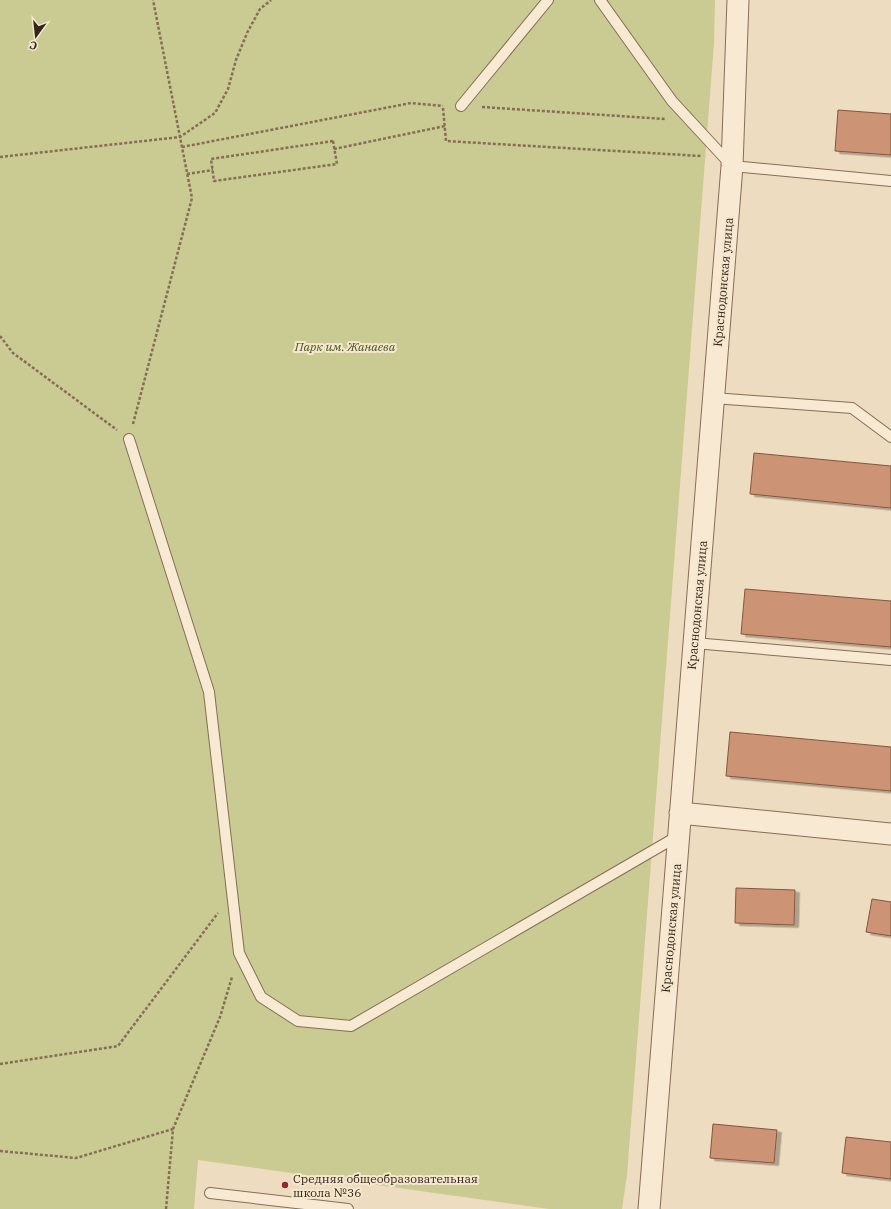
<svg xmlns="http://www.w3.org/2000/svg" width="891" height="1209" viewBox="0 0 891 1209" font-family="'IBM Plex Serif',serif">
<defs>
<filter id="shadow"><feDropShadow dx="4.5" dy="2.5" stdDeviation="0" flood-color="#0004"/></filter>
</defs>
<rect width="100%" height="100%" fill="#eddcbf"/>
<path fill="#c9cb93" d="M0 0H715L714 43 627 1175 622 1209H549L198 1160 194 1209H0Z"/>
<path fill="#cc9375" stroke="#85553d" filter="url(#shadow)" d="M838 110 891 114V155L835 151Z
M754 453 891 466V508L750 494Z
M745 589 891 601V647L741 634Z
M730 732 891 747V791L726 776Z
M736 888 795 890 794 925 735 923Z
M872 899 891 902V936L866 932Z
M713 1124 777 1130 774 1163 710 1158Z
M846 1137 891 1142V1179L842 1173Z"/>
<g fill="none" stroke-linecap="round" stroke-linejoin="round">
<g stroke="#866d57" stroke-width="12">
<path id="lane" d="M600 0 672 101 732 166 891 181
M461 106 548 0
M713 398 852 408 891 437
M129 439 209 692 239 953 261 997 298 1021 351 1026 678 836
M694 643 891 660
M210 1193 348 1209"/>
</g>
<g stroke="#866d57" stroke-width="23">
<path id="street" d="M680 813 891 834
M649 1209 732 166 738 0"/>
</g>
<path stroke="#866d57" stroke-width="2.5" stroke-dasharray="3 2" stroke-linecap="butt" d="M482 107 665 119
M443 108 446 141 701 156
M333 141 337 164 214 181 211 159Z
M182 147 411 103 443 106
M334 149 445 126
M0 157 180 137 215 113 228 89 236 60 247 33 260 9 271 0
M187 174 213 170
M0 336 13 353 117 430
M133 424 192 198 153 0
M0 1064 118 1046 218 913
M0 1151 76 1158 173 1129
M166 1209 173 1129 220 1017 232 977"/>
<use href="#lane" stroke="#f8ead2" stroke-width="10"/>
<use href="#street" stroke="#f8ead2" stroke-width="21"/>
</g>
<circle fill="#952830" stroke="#f5e7ce" stroke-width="1.5" cx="285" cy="1185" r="4"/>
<g text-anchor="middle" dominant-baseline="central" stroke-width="4" stroke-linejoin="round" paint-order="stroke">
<g font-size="12" fill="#35261c" stroke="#f5e7ce">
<text transform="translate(723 282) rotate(-85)">Краснодонская улица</text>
<text transform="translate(697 605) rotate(-85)">Краснодонская улица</text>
<text transform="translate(671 928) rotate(-85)">Краснодонская улица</text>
</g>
<g font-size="12" font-style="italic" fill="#495223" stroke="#f5e7ce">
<text x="345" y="346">Парк им. Жанаева</text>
</g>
<g font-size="12" fill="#35261c" stroke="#f5e7ce" text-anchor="start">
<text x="293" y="1178">Средняя общеобразовательная<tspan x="293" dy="14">школа №36</tspan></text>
</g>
</g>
<g transform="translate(36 36) rotate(195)" stroke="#f5e7ce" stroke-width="3" paint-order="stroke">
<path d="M0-3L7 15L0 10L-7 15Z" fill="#35261c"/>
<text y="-6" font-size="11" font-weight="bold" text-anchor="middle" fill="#35261c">С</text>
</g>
</svg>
